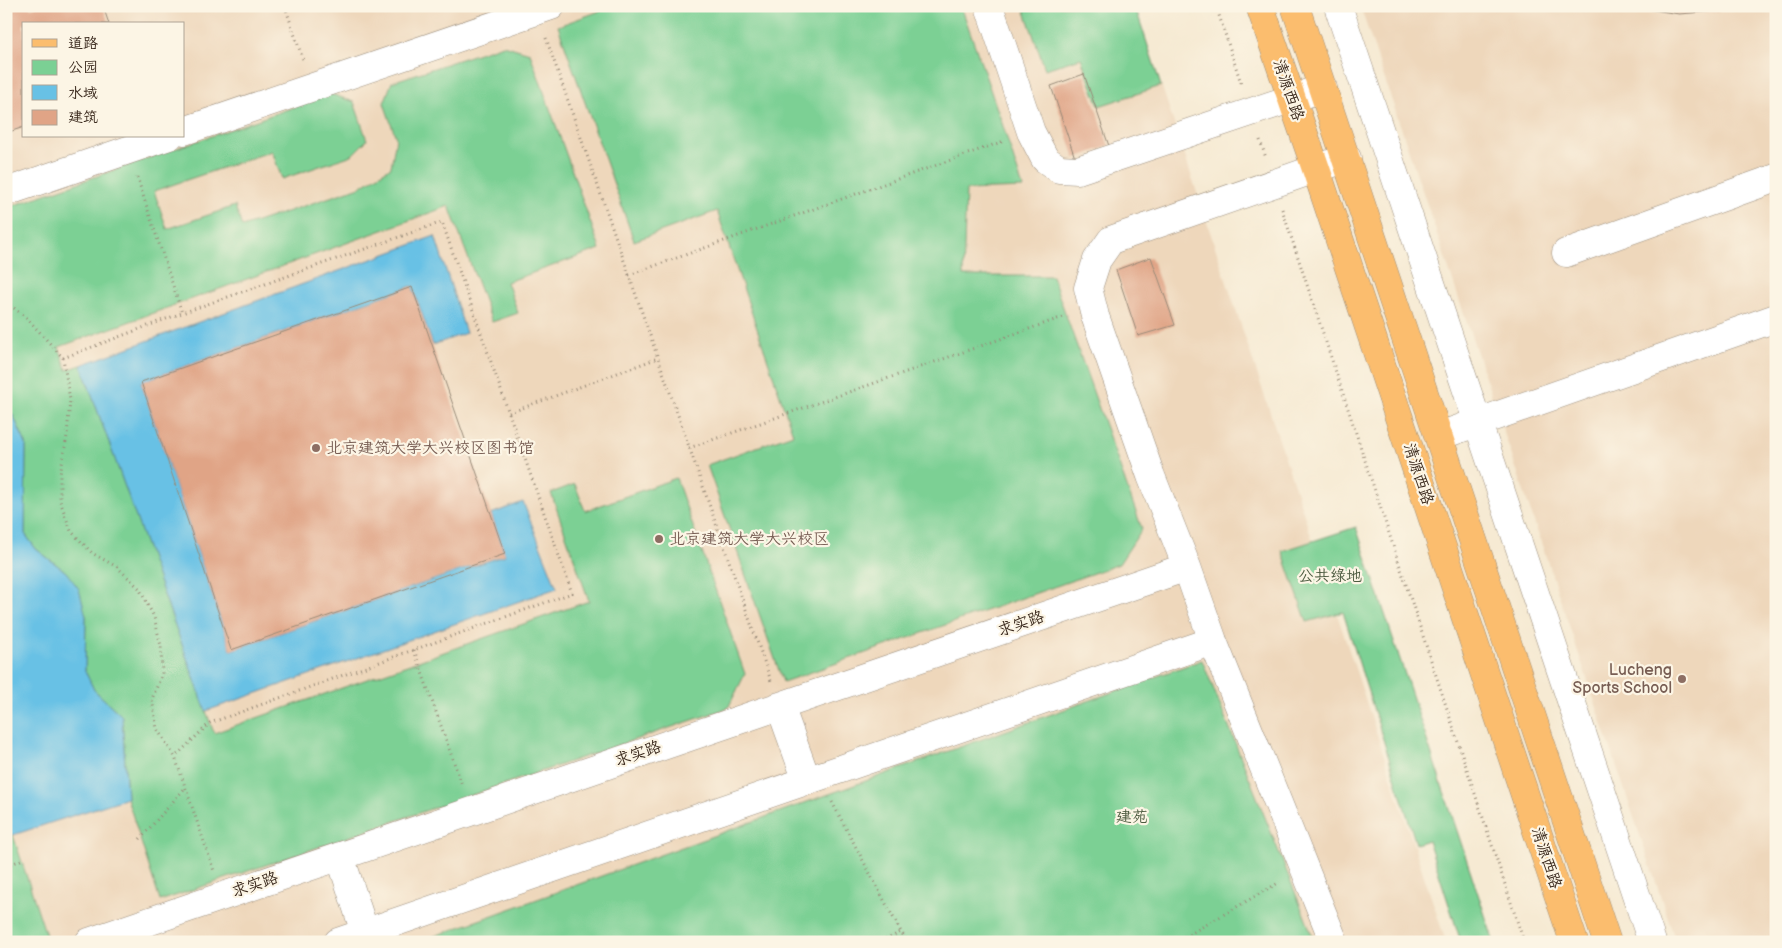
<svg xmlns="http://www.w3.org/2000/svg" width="1782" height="948" viewBox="0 0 1782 948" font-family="'Balsamiq Sans','LXGW WenKai TC',sans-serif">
<rect width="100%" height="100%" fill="#fcf5e5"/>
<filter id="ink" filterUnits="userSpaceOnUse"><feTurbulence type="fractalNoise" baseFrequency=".02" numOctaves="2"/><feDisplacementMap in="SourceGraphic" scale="10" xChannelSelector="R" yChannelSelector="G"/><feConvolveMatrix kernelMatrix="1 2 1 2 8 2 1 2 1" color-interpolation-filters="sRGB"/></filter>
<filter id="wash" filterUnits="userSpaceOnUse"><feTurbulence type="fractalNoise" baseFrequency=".0096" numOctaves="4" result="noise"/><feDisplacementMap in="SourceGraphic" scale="20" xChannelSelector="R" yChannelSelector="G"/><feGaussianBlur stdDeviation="1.12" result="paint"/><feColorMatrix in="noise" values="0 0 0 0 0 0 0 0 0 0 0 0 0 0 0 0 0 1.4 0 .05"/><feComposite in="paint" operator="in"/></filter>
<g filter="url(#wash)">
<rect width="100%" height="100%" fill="#f6ead3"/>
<path fill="#eed7bb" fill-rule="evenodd" d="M6 6H1135L1446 942H6ZM24 24H184V136H24Z
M1360 6H1776V942H1676Z"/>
<path fill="#7bd094" stroke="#5b7d59" d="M614 6H961L1002 123 1023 188 966 190 963 276H1052L1142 529 1119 564 783 682 707 465 793 434 717 211 634 241 558 26Z
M1023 6H1135L1161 86 1099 106 1081 58 1045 69Z
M503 45 530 53 600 249 507 282 518 313 492 322 449 206 59 347 67 370 81 365 214 733 589 601 551 493 575 484 585 511 676 478 745 674 728 708 160 901 127 798 122 716 94 690 85 671 86 616 66 572 36 549 25 534 26 444 13 415 6 410V208L331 94 354 102 367 140 352 155 282 179 272 151 154 191 167 229 235 206 242 227 360 187 391 167 396 138 384 103 392 82Z
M1356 527 1494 942H1461L1428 840 1416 844 1343 612 1307 622 1282 551Z
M1202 660 1315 942H418Z
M6 834 13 835 47 938 36 942H6Z"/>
<path fill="#68c1e5" stroke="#527682" d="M435 236 466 333 433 345 412 286 141 382 231 650 505 555 491 514 523 502 557 588 206 711 81 365Z
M6 410 13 415 26 444 25 534 36 549 66 572 79 589 86 616 85 671 94 690 122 716 127 798 13 835 6 834Z"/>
<g id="blocks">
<path fill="#e0a486" d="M6 6H30L31 8 36 6H103L109 24H24V127L6 133Z
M1629 6H1754V8L1679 14Z
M1084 74 1109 146 1075 158 1051 86Z
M1151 257 1175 325 1138 336 1116 270Z
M412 287 505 554 231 650 141 382Z"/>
</g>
</g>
<g filter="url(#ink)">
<use href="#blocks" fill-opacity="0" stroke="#988a78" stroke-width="1"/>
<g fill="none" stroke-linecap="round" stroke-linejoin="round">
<g stroke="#988a78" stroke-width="29">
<path id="minor" d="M989 6 1031 132 1045 159 1059 169 1078 170 1323 88
M1338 6 1652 942
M184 131 551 6
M6 192 169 136
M1566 253 1776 178
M1439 436 1776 318
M780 706 807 781
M340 856 368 942
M89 942 1187 567
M338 942 1213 641
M1334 942 1213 641 1187 567 1151 476 1095 316 1088 288 1097 260 1111 240 1347 158"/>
</g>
<g stroke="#988a78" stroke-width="29">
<path id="major" d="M1260 6 1316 169 1574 942
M1295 6 1607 942"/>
</g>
<path stroke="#988a78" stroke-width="3" stroke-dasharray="1 4" stroke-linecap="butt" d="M285 6 303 60
M1216 6 1242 86
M546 38 771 681
M1260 140 1266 158
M137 177 182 313
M1282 209 1524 942
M629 275 1004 141
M6 302 26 317 63 358 70 400 67 436 60 474V501L71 531 92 553 117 567 139 588 154 617 161 646 162 674 152 699 157 729 175 757 214 871
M63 358 182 313 442 222 572 593 210 723 175 757
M509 413 658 358
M689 448 1066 316
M414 650 462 785
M832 802 901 932 908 942
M140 839 185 788
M6 866 21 860
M881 942 901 932
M1176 942 1280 882"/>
<use href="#minor" stroke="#fff" stroke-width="28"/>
<use href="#major" stroke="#fbbd6e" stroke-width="28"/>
</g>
</g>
<g fill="#8d6e63" stroke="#fcf5e5" stroke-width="2">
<circle cx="316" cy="448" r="5"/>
<circle cx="659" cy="539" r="5"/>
<circle cx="1682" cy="679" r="5"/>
</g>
<g text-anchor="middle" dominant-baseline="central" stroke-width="4.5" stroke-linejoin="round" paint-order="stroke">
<g font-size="16" fill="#3b2a1e" stroke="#fcf5e5">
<text transform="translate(1288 90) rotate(71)">清源西路</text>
<text transform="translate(1418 474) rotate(72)">清源西路</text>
<text transform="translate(1021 624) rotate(-19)">求实路</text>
<text transform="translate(638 754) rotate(-19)">求实路</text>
<text transform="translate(1546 858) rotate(72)">清源西路</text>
<text transform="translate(255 885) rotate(-19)">求实路</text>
</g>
<g font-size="16" fill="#785e54" stroke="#fcf5e5" text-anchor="start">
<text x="326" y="448">北京建筑大学大兴校区图书馆</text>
<text x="669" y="539">北京建筑大学大兴校区</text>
<text x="1672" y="670" text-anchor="end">Lucheng<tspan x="1672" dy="18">Sports School</tspan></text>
</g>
<g font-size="16" fill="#4e5c41" stroke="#fcf5e5">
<text x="1330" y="576">公共绿地</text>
<text x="1132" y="817">建苑</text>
</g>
</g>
<rect width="1782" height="948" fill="none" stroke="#fcf5e5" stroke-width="25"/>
<rect x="22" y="22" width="162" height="115" fill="#fcf5e5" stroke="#afa495"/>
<rect x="32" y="39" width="25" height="8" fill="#fbbd6e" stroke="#afa495"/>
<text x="68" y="48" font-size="15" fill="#3b2a1e">道路</text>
<rect x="32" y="60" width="25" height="15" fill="#7bd094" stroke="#afa495"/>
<text x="68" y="72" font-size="15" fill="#3b2a1e">公园</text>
<rect x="32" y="85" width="25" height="15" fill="#68c1e5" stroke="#afa495"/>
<text x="68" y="98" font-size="15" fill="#3b2a1e">水域</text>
<rect x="32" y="110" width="25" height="15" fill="#e0a486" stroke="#afa495"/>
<text x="68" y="122" font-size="15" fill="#3b2a1e">建筑</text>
</svg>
